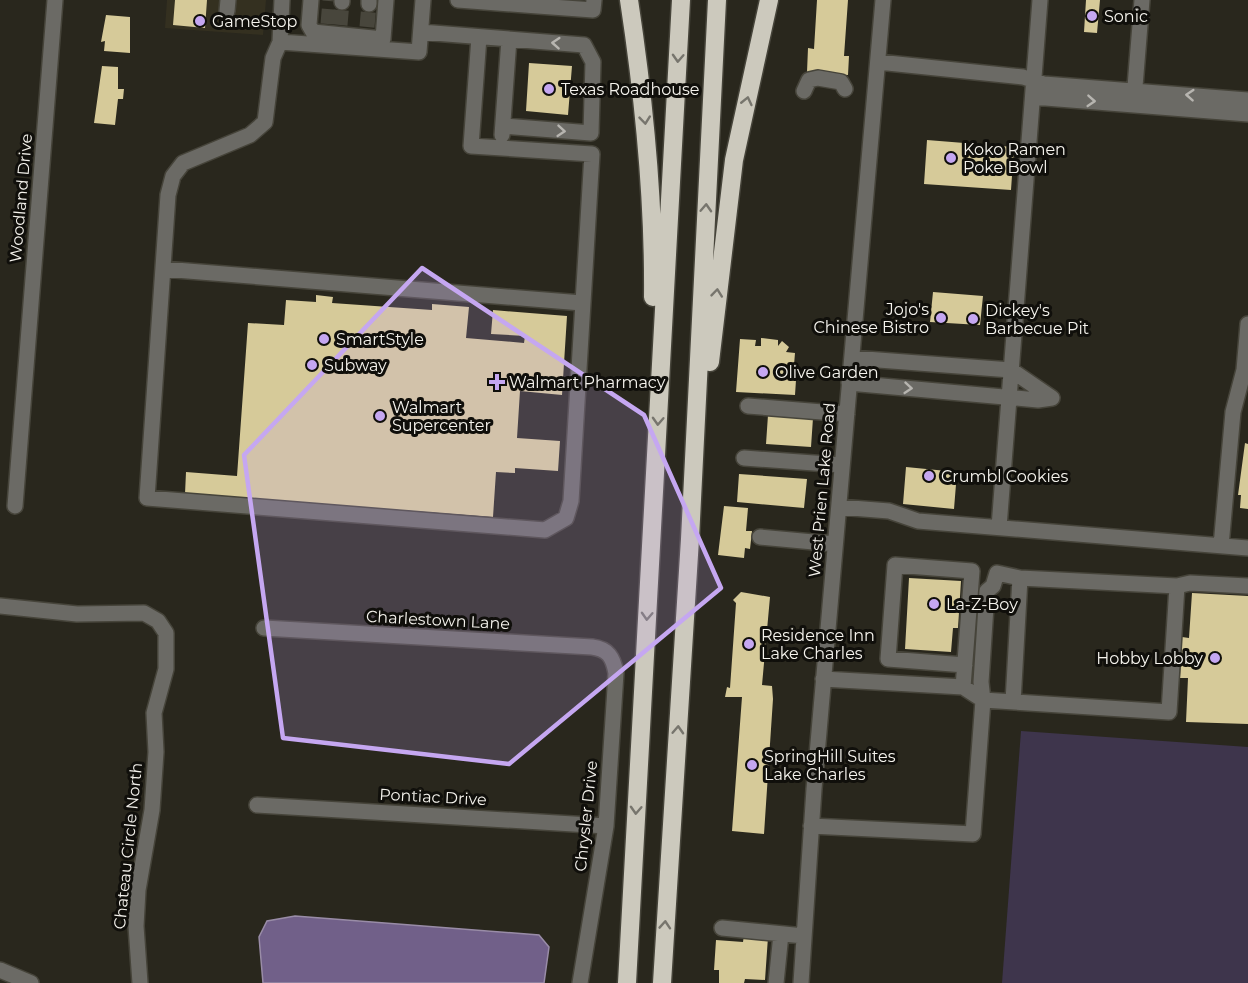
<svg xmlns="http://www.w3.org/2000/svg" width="1248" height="983" viewBox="0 0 1248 983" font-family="Montserrat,sans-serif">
<rect width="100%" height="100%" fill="#29271d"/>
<path fill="#343020" d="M167 0H266L263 35 165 28Z"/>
<path fill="#3e354c" d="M1021 731 1248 747V983H1002Z"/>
<path fill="#716089" stroke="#998ca7" stroke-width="1.5" d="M295 916 539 935 549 947 544 983H263L259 937 267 921Z"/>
<path fill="#d6ca99" d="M175 0H207L205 28 173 25Z
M817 0H848L844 56H849L848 75 807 72 808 48 814 49Z
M1086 0H1100L1097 33 1084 32Z
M106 15 130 17V53L104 51 105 41 101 42Z
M529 63 572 66 568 115 526 111Z
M102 66 118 67V89H124L123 99H118L115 125 94 123Z
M927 140 1014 147 1011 190 924 184Z
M933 292 983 296 980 325 930 322Z
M316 295 333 297 332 303 432 310V304L469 307 466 338 524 343 525 336 491 334 493 310 567 316 562 395 520 391 517 438 560 441 558 471 515 468V473L496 472 493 517 185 494 186 472 237 476 248 323 284 325 286 300 316 302Z
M761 338 778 340V346L782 341 789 347 786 352 795 353 794 365H790L789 379 796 380 795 395 736 392 740 339 756 340 755 346H761Z
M768 415 813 418 811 447 766 444Z
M1245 443 1248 444V509L1240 508 1241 495H1238Z
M906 467 957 472 954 509 903 504Z
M739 474 807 479 804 508 737 502Z
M724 506 748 508 746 531H752L750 549 745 548 744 558 718 555Z
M909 578 961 581 958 628H953L951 652 905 649Z
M741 592 770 597 762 685 772 686 773 699 764 834 732 831 742 697H725L727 687 730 688 736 603 733 600Z
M1192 593 1248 596V724L1186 722 1188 678H1180L1182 637 1189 638Z
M744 935 768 937 765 980 745 979 744 983H719V970H714L716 940 743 942Z"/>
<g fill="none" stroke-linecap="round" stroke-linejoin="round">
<path stroke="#48463c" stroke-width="15" stroke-dasharray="15 8" stroke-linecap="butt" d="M328 24 330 0
M340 25 342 2
M367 27 369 4"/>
<g stroke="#46443a" stroke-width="18">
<path id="minor" d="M282 0 280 42 273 58 265 122 250 135 183 163 173 176 168 195 147 498 545 530 566 518 571 501 592 154 471 146 479 37
M311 0 309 25 313 32 383 39 386 0
M458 0 538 6V0
M342 2V0
M369 4V0
M538 6 593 10 594 0
M227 11 228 0
M421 32 584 45 593 62 591 133 503 126
M280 42 419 52 423 0
M878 62 1023 77 1044 84 1248 100
M804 91 809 80 818 78 841 82 845 89
M1033 97 1248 114
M1134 99 1142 0
M502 135 509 39
M163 269 582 303
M852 358 1011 370 1052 398
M849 383 1038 400 1052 398
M748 406 847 414
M744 458 842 465
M15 506 55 0
M839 507 889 511 918 521 1248 548
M999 527 1040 0
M760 537 835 544
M1221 546 1233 412 1244 370 1248 324
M1177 586 1190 583 1248 586
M0 606 77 614 144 613 158 621 166 633V669L154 713 156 752 152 810 138 890 136 926 140 983
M264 628 592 647C608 649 613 657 616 673L606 826 580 983
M823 679 963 687 972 571 895 565 888 659 965 665
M1013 702 1020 578
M257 805 606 826
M811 826 973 834 983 700 981 682 987 591 993 586 997 573 1020 578 1177 586 1169 712 983 700 963 687
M722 928 804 936
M0 970 31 983
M776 983 781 934
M801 983 814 789 883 0"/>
</g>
<g stroke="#46443a" stroke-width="21">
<path id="highway" d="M629 0C644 99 654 197 653 297
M710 362 734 160 769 0
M627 983 681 0
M662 983 690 539 717 0"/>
</g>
<use href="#minor" stroke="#6b6a65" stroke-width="15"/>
<use href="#highway" stroke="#ccc9bd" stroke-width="18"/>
</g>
<defs><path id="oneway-chevron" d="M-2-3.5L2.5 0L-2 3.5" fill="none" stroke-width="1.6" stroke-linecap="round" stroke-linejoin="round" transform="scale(1.5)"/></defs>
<g stroke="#b7b5b0">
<use href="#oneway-chevron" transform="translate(556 43) rotate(-176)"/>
<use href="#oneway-chevron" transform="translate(1190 95) rotate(-176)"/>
<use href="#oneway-chevron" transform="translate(1091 101) rotate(4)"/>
<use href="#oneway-chevron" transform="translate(561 131) rotate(5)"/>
<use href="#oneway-chevron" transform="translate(908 388) rotate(5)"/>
</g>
<g stroke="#77756d">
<use href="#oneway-chevron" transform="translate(678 58) rotate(93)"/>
<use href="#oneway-chevron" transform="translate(747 101) rotate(-77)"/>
<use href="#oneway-chevron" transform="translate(645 120) rotate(84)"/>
<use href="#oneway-chevron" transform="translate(706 208) rotate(-87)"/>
<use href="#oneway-chevron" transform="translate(717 293) rotate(-84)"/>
<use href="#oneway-chevron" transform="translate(658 421) rotate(93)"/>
<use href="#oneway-chevron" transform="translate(647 616) rotate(93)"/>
<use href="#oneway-chevron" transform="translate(678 730) rotate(-87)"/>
<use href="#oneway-chevron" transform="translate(636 810) rotate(93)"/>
<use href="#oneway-chevron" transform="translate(665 925) rotate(-86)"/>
</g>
<path fill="#c5a7f1" fill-opacity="0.2" stroke="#c5a7f1" stroke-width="4.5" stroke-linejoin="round" d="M422 268 644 415 721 588 509 764 283 738 244 455Z"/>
<g fill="#c5a7f1" stroke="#100f0b" stroke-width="2">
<circle cx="1092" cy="16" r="6"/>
<circle cx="200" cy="21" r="6"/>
<circle cx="549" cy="89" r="6"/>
<circle cx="951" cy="158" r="6"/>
<circle cx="941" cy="318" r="6"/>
<circle cx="973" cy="319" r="6"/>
<circle cx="324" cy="339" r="6"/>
<circle cx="312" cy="365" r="6"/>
<circle cx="763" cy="372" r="6"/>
<path d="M494 373h6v6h6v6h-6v6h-6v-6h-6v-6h6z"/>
<circle cx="380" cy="416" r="6"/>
<circle cx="929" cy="476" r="6"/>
<circle cx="934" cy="604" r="6"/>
<circle cx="749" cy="644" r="6"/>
<circle cx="1215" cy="658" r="6"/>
<circle cx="752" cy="765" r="6"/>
</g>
<g text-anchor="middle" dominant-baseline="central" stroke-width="6" stroke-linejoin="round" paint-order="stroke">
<g font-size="16" fill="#f5f3ed" stroke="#100f0b" text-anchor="start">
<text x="1104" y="16">Sonic</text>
<text x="212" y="21">GameStop</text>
<text x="561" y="89">Texas Roadhouse</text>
<text x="963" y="149">Koko Ramen<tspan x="963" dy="18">Poke Bowl</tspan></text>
<text x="929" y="309" text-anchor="end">Jojo's<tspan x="929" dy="18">Chinese Bistro</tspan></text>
<text x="985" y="310">Dickey's<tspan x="985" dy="18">Barbecue Pit</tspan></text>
<text x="336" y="339">SmartStyle</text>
<text x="324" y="365">Subway</text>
<text x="775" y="372">Olive Garden</text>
<text x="509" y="382">Walmart Pharmacy</text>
<text x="392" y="407">Walmart<tspan x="392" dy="18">Supercenter</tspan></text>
<text x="941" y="476">Crumbl Cookies</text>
<text x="946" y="604">La-Z-Boy</text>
<text x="761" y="635">Residence Inn<tspan x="761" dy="18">Lake Charles</tspan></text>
<text x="1203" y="658" text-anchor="end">Hobby Lobby</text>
<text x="764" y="756">SpringHill Suites<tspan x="764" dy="18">Lake Charles</tspan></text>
</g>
<g font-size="16" fill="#f5f3ed" stroke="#100f0b">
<text transform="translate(21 198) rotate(-85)">Woodland Drive</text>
<text transform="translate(822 490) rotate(-85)">West Prien Lake Road</text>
<text transform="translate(438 620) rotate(3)">Charlestown Lane</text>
<text transform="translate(433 797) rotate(3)">Pontiac Drive</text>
<text transform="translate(586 816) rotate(-84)">Chrysler Drive</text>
<text transform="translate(128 846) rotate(-84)">Chateau Circle North</text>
</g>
</g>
</svg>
